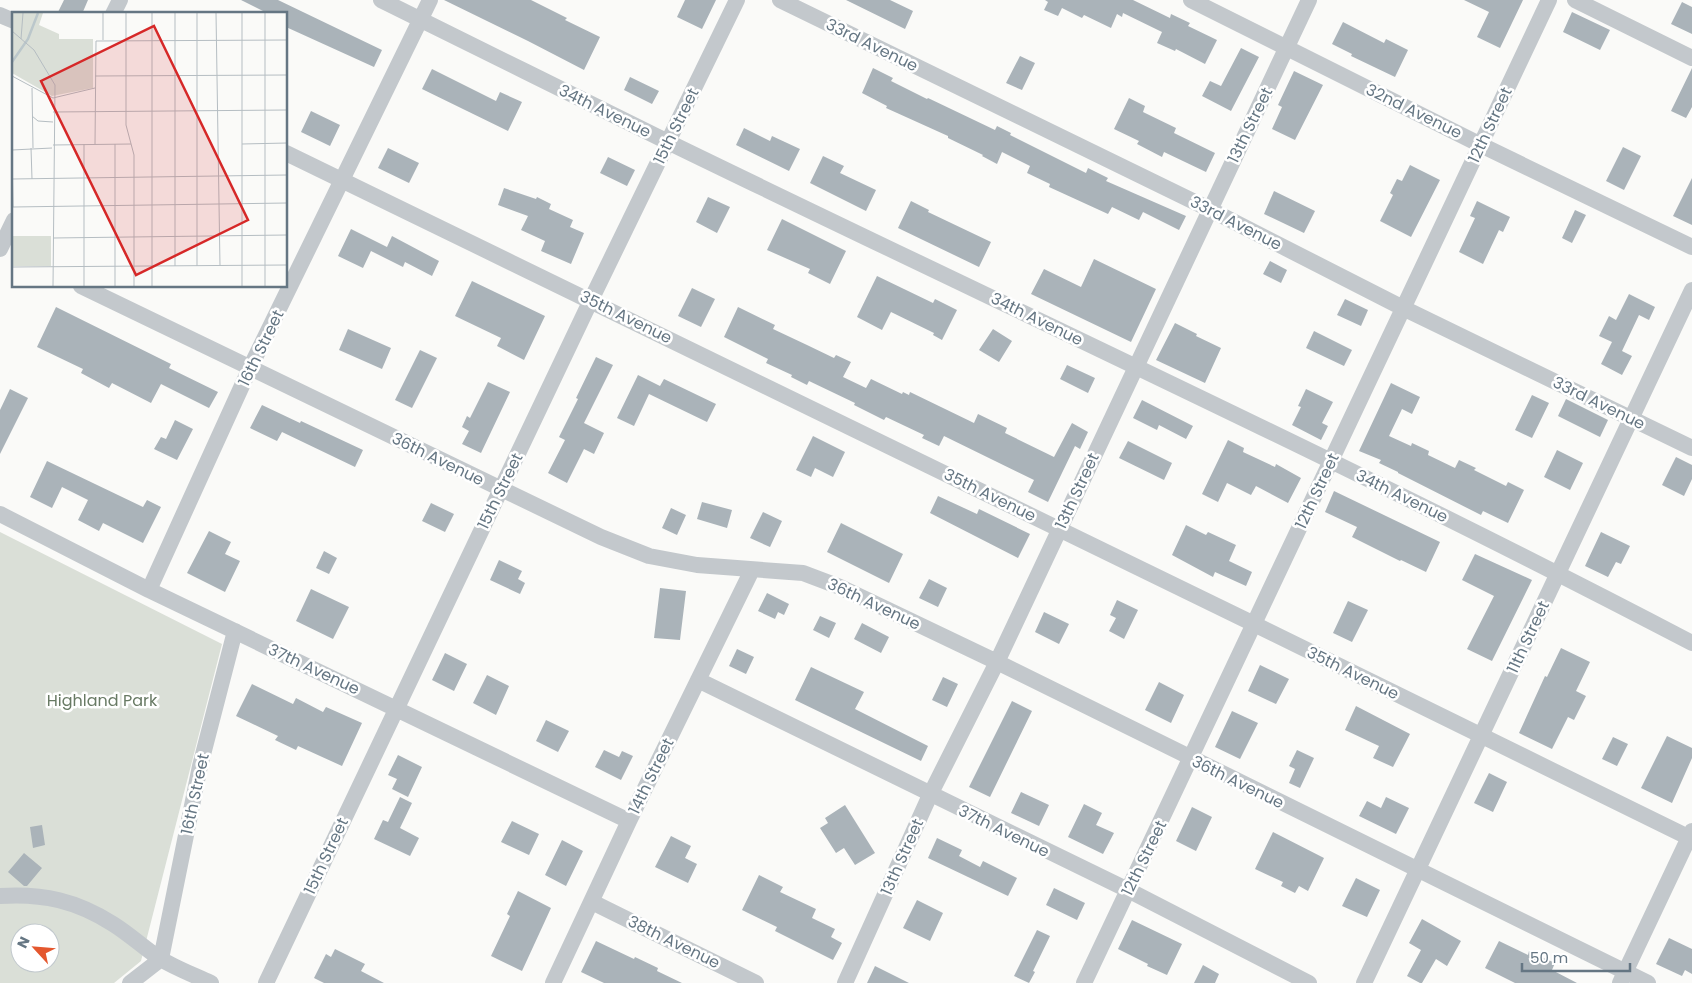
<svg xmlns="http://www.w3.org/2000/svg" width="1692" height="983" viewBox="0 0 1692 983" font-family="Poppins,sans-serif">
<rect width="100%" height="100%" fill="#fafaf8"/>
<path fill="#dadfd7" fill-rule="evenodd" d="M0 532 222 644 141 961 114 983H0ZM20 933H50V963H20Z"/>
<path fill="#aab3b9" d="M64 0H88L82 14H57Z
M241 0H278L382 50 374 67 286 27V14H269Z
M444 0H531L567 18 565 20 600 37 584 70 528 41Z
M685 0H716L702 29 677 17Z
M846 0H890L913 11 905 29Z
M1045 0H1133L1170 18 1171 14 1190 23 1188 26 1217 40 1205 64 1176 49 1175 51 1157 43 1162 32 1123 13 1122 17 1117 14 1111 28 1084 15 1082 18 1062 8 1058 16 1044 10 1048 2Z
M1464 0H1523L1500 48 1477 37 1489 12Z
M1682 2 1692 7V34L1671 24Z
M1572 12 1610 30 1600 50 1563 32Z
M1343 22 1384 43 1386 39 1408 50 1395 77 1351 56 1352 54 1332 44Z
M1241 48 1259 57 1231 111 1202 96 1210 81 1221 86Z
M1020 56 1035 63 1022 90 1006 83Z
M873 68 893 78 891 81 927 99 928 98 995 130 997 126 1011 133 1010 135 1086 173 1088 168 1108 178 1106 181 1186 216 1179 230 1143 212 1139 220 1112 207 1108 214 1049 187 1050 184 1027 173 1030 166 1002 152 997 164 982 156 983 155 948 138V136L886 108 887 106 862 93Z
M1692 68V107L1686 118 1671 111Z
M432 69 496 101 500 92 522 102 508 131 422 89Z
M1294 71 1323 85 1295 140 1272 129 1282 107 1278 105Z
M630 77 659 91 652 104 624 90Z
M1129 98 1145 106 1143 112 1176 128 1174 133 1215 153 1206 172 1164 152 1162 157 1137 144 1139 141 1114 129Z
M311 111 340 125 330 146 301 132Z
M744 128 770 141 772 136 800 149 789 171 736 145Z
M1623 147 1641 156 1624 190 1606 181Z
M388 148 419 163 409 183 378 168Z
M823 156 844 166 840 173 876 190 866 211 810 183Z
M608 157 635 170 627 186 600 173Z
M1410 165 1440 180 1411 237 1380 221 1393 195 1390 193 1397 179 1402 181Z
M1692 178V225L1673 216Z
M504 188 536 199 537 197 551 204 549 209 573 220 570 227 584 233 571 264 541 251 545 241 521 230 528 216 498 205Z
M1274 191 1315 211 1304 233 1264 214Z
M708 197 730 207 717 233 696 222Z
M911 201 929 210 928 212 991 242 979 267 898 228Z
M1477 201 1510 217 1503 232 1499 230 1483 264 1459 252 1475 218 1470 216Z
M1575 210 1586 215 1572 243 1562 238Z
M782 219 846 251 830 284 808 273 810 269 767 250Z
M351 229 387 247 392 236 439 261 432 276 405 262 403 267 371 251 363 268 338 256Z
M1094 259 1156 289 1131 342 1031 294 1044 269 1081 287Z
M1270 261 1287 270 1281 283 1263 274Z
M877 276 933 303 935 299 957 310 942 340 933 335 934 333 891 312 882 330 857 317Z
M472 281 545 316 524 360 497 346 501 338 455 316Z
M692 288 715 299 701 327 678 316Z
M1629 294 1655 307 1649 320 1639 315 1622 351 1632 356 1622 375 1601 364 1612 342 1599 336 1609 316 1616 320Z
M1345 299 1368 310 1361 326 1337 315Z
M56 307 171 364 169 368 218 392 209 408 161 384 151 403 112 383 109 388 81 373 83 369 37 347Z
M738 307 775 325 773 329 807 345 834 358 836 355 851 362 843 377 866 388 871 379 902 394 903 392 909 395 910 392 974 423 978 414 1007 428 1005 433 1054 457 1072 423 1088 432 1080 449 1075 446 1048 502 1028 492 1034 480 944 436 939 446 922 438 924 435 886 417 884 420 854 405 855 403 809 381 807 385 791 377 792 375 766 363 768 359 724 337Z
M1175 323 1197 334 1196 336 1221 348 1205 383 1156 360Z
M348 329 391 348 382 369 339 350Z
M993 329 1012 341 999 362 979 350Z
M1314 331 1352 350 1344 366 1306 348Z
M420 350 437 358 412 408 395 400Z
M596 357 613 365 584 423 604 433 594 454 584 449 567 483 548 473 565 440 559 437 578 399 576 398Z
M1067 365 1095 378 1088 393 1060 379Z
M638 375 660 386 664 379 716 404 707 422 649 394 634 426 617 418Z
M488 382 510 392 481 453 462 444 469 431 462 427 467 416 470 418Z
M1391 383 1420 397 1412 414 1402 409 1389 436 1411 446 1412 443 1429 451 1428 455 1455 468 1459 460 1476 468 1474 470 1506 486 1508 482 1524 490 1508 523 1483 511 1481 515 1398 473V472L1379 463 1381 460 1359 451Z
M10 389 28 398 0 454V410Z
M1306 389 1333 402 1322 423 1328 426 1321 440 1292 425 1301 407 1298 406Z
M1532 395 1549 403 1532 438 1515 430Z
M1566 399 1608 420 1600 437 1558 416Z
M1142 400 1193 426 1186 439 1159 425 1157 430 1133 418Z
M262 405 300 423 301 421 363 450 355 467 282 432 277 441 250 428Z
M175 420 193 429 177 460 154 449 161 437 166 439Z
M813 436 845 452 833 477 815 468 811 477 796 470Z
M1228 440 1244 448 1243 452 1275 467 1276 464 1301 478 1288 503 1256 486 1251 495 1227 483 1218 502 1202 494Z
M1128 441 1172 463 1164 480 1119 458Z
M1557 450 1583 463 1570 490 1544 477Z
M1676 457 1692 465V479L1684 496 1662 485Z
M47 461 143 507 147 500 161 507 143 543 103 523 99 531 78 520 88 500 62 487 52 508 30 497Z
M1334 491 1440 542 1426 572 1401 560 1400 561 1352 537 1357 527 1325 512Z
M938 496 977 514 979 509 1030 534 1018 558 930 513Z
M702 502 732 510 727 528 697 519Z
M431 503 454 514 445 532 422 521Z
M671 508 686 515 677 535 662 528Z
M763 512 782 521 770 547 750 538Z
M841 523 903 554 889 583 827 552Z
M1186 525 1206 535 1208 532 1236 545 1229 561 1252 572 1246 586 1215 572 1213 577 1172 555Z
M209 531 231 542 225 554 240 561 225 592 187 573Z
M1601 532 1630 546 1621 564 1616 562 1608 577 1585 566Z
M324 551 337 558 329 574 316 568Z
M1475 554 1532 580 1492 661 1467 649 1494 596 1462 580Z
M499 560 522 571 518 579 525 583 520 594 490 580Z
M929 579 947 588 938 607 919 598Z
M660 588 686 591 680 640 654 638Z
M311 589 349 607 333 639 296 621Z
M767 593 789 604 784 615 778 612 775 619 758 611Z
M1117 600 1138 610 1124 639 1109 631 1116 618 1110 615Z
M1348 601 1368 610 1352 642 1333 633Z
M1044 612 1069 624 1059 644 1035 632Z
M820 616 836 623 829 638 813 630Z
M862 623 889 637 881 653 854 639Z
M1561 648 1590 662 1576 691 1586 696 1574 720 1568 717 1552 749 1519 733 1545 676 1547 677Z
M737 649 754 657 746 674 729 666Z
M445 653 467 664 454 691 432 680Z
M1260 665 1289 679 1276 704 1248 691Z
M811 667 864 692 855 709 928 746 921 761 795 700Z
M487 675 509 686 496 715 473 703Z
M943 677 958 684 947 707 932 700Z
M1159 682 1184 695 1171 723 1145 710Z
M252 684 293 704 296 698 323 712 326 707 362 723 342 766 298 746 296 750 275 740 278 736 236 716Z
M1012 701 1032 711 990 797 969 787Z
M1356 706 1410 734 1393 767 1373 758 1379 746 1345 730Z
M1232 711 1258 723 1240 759 1215 747Z
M546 720 569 731 558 752 536 741Z
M1667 736 1692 748V758L1672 803 1641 788Z
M1613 737 1628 744 1617 766 1602 759Z
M604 750 619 757 622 751 633 756 621 780 595 767Z
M1297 750 1314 758 1300 788 1289 783 1295 769 1289 766Z
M398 755 422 767 408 797 392 789 397 779 388 775Z
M1489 773 1507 782 1493 812 1474 803Z
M1021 792 1049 805 1039 826 1011 813Z
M400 797 412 803 400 828 419 838 410 856 374 839 383 820 388 822Z
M1386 797 1409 808 1396 834 1359 816 1367 801 1381 808Z
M1084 804 1102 813 1096 825 1114 833 1103 854 1068 837Z
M845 805 875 853 855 865 844 848 836 853 820 828 828 823 825 818Z
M1192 807 1212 817 1196 851 1176 841Z
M512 821 539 834 529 855 501 842Z
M42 825 45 845 33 848 30 827Z
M1273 832 1324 858 1308 891 1299 886 1295 893 1281 886 1283 882 1255 869Z
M671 836 691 846 685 858 697 864 688 883 655 867Z
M937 838 962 850 959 856 980 867 983 861 1017 878 1008 896 928 858Z
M562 840 583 851 566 886 545 875Z
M24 853 42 868 27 886H24L8 872Z
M759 875 783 887 780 892 816 909 812 918 835 929 831 937 842 943 833 960 775 931 777 927 742 910Z
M1356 878 1380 890 1367 917 1342 906Z
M1054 888 1085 903 1077 920 1046 905Z
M518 891 551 908 522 971 491 956 510 916 507 914Z
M917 900 943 913 930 941 903 928Z
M1422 919 1461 941 1447 966 1436 959 1422 983H1420L1407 976 1421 950 1409 943Z
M1132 920 1182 944 1167 975 1147 966 1148 964 1118 949Z
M1037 930 1050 936 1033 971 1035 972 1029 983 1014 976Z
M1669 938 1692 949V974L1685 970 1682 976 1656 964Z
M596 941 634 959 635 957 658 968 657 971 682 983H604L581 972Z
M1499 941 1528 955 1529 951 1555 963 1552 970 1577 983H1515L1485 968Z
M335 949 365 964 361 971 384 983H324L314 978 326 954 331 957Z
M1203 965 1219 974 1215 983H1194Z
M875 966 909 983H867Z"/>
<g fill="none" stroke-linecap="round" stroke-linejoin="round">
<path stroke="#c3c8cc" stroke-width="16" d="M381 0C478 47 573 96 670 143 1011 309 1356 467 1692 643
M780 0 1209 209 1403 308 1692 448
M1191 0 1481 145 1692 247
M1575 0 1692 58
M113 14 120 0
M0 15 14 21
M286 153 1254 624 1692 839
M0 249 14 220
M81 286 601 537 649 556 697 565 803 573 840 587 997 662 1648 983
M0 514 149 590 629 821
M149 590 250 368 430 0
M698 680 1128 890 1309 983
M0 896C43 893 77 901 113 924 129 934 143 947 159 958 175 968 194 975 211 983
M592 902 756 983
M161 959 200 766 235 631
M130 983 161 959
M266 983 591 300 737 0
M553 983 629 821 752 570
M845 983 930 795 997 662 1309 0
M1084 983 1549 0
M1364 983 1692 290
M1620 983 1692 831"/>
</g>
<g text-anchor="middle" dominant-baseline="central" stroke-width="5" stroke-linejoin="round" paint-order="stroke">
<g font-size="16" fill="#657683" stroke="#fff">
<text transform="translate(872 45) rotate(26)">33rd Avenue</text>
<text transform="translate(605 111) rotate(26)">34th Avenue</text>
<text transform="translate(1414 111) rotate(26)">32nd Avenue</text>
<text transform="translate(1250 125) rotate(-64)">13th Street</text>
<text transform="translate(1490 125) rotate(-65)">12th Street</text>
<text transform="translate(676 126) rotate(-64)">15th Street</text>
<text transform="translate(1236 223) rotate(27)">33rd Avenue</text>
<text transform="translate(626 317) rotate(26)">35th Avenue</text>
<text transform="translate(1037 319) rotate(26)">34th Avenue</text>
<text transform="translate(261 348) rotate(-64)">16th Street</text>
<text transform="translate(1599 403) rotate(26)">33rd Avenue</text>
<text transform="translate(438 459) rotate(26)">36th Avenue</text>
<text transform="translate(500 491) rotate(-64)">15th Street</text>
<text transform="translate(1077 491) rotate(-65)">13th Street</text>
<text transform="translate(1317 491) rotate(-65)">12th Street</text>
<text transform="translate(990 495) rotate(26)">35th Avenue</text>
<text transform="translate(1402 496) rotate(26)">34th Avenue</text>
<text transform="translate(874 604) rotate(25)">36th Avenue</text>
<text transform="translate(1528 637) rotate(-65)">11th Street</text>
<text transform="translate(314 669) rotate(25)">37th Avenue</text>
<text transform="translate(1353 673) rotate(26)">35th Avenue</text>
<text transform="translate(651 776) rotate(-64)">14th Street</text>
<text transform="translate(1238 782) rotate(26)">36th Avenue</text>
<text transform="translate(195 794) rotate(-78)">16th Street</text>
<text transform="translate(1004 831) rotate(26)">37th Avenue</text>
<text transform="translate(326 856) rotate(-65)">15th Street</text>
<text transform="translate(902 857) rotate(-66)">13th Street</text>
<text transform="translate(1144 858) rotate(-64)">12th Street</text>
<text transform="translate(674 942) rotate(26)">38th Avenue</text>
</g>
<g font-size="16" fill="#687a64" stroke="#fff">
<text x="102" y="700">Highland Park</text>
</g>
</g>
<g transform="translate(12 12)">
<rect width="275" height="275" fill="#fafaf8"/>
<path d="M0 1H31L27 13 47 22V27H81V76L40 84 0 61ZM0 224H39V254H0Z" fill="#dadfd7"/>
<path fill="none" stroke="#bbc7cb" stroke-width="2.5" d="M0 50 16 27 26 1"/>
<path fill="none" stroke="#b5bdc2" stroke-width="1" d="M114 1V113L122 143V274M204 1 208 254M230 1V274M253 1V274M0 19 22 38 43 73 41 274M9 27 11 1M91 28V1M0 64 41 86M83 64 275 63M20 76 21 136M41 86 83 76M41 100 275 98M20 104 26 109 41 110M83 132 84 29 275 28M230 132 275 131M41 133 119 132M19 136 20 167M0 138 40 136M0 141 1 195 275 191M0 167 275 163M41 226 275 223M163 254V1M185 254V1M0 255 275 253M72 274V132M103 274V132M140 274V1"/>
<path fill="#d62828" fill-opacity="0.15" stroke="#d62828" stroke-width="2.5" d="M142 14 236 208 124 263 29 69Z"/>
<rect width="275" height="275" fill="none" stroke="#657683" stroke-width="2.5"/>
</g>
<g transform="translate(35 948) rotate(296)"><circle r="24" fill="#ffffff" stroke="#c1c8cd"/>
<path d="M0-4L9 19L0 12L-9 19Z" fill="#e4572e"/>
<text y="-8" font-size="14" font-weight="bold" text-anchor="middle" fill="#657683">N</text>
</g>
<path d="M1522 963v8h108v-8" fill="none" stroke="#657683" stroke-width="2.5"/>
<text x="1530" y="963" font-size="15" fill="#657683" stroke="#ffffff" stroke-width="4" paint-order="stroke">50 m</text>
</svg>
